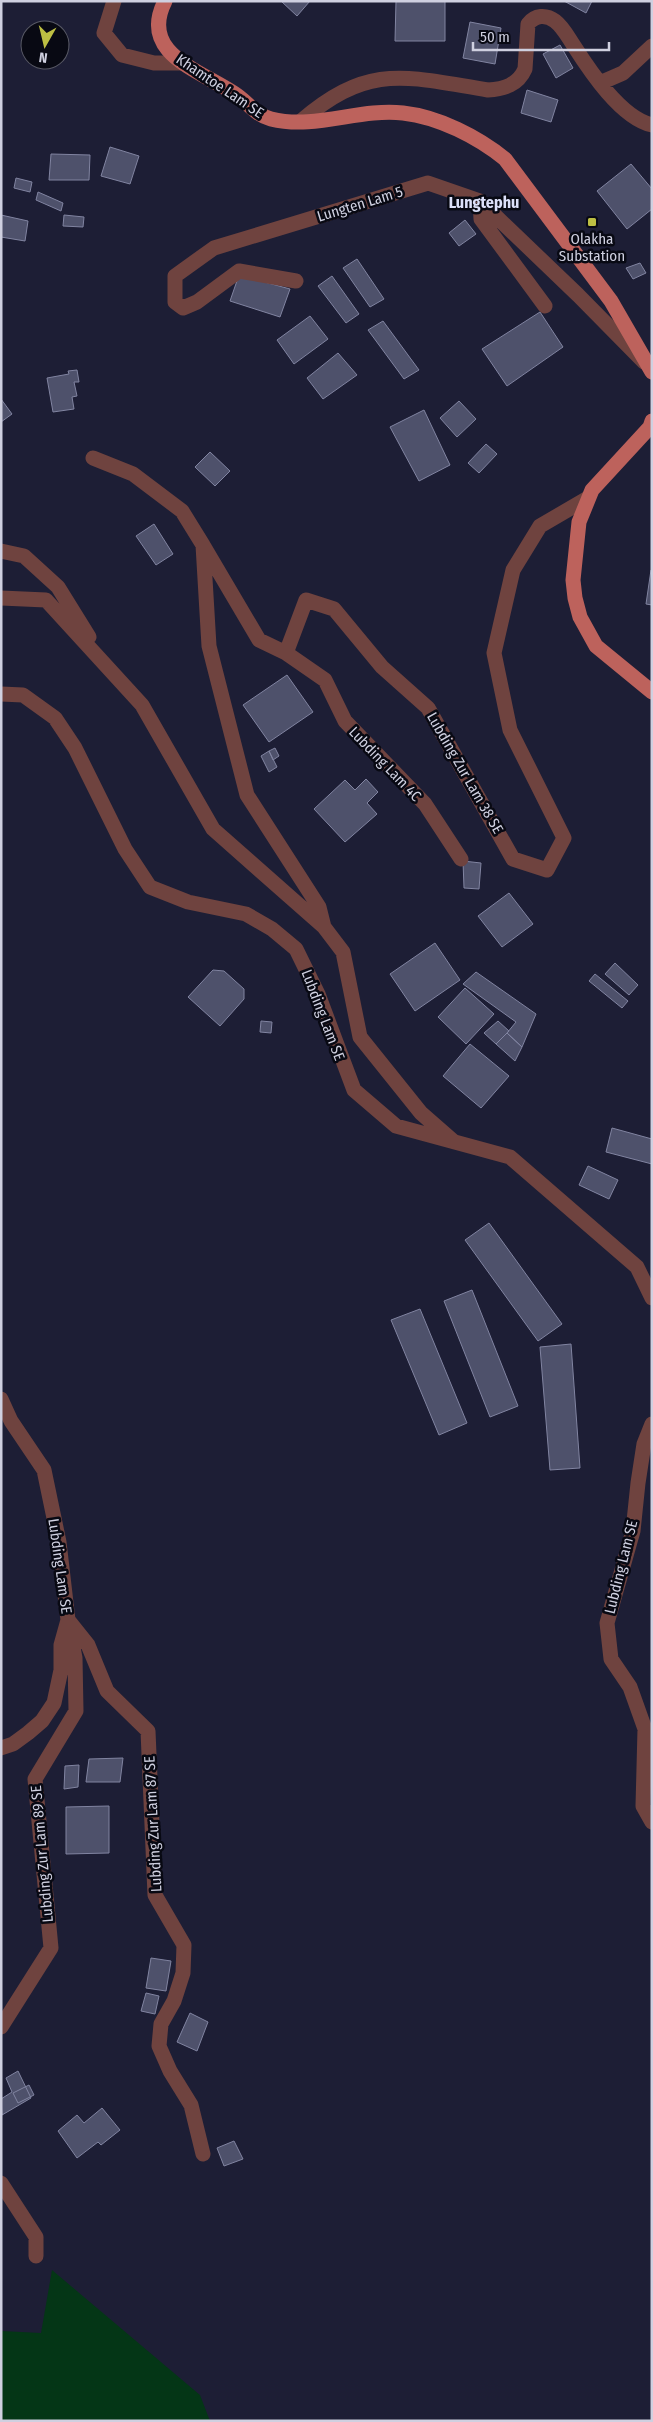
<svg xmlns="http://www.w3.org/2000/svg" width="653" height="2422" viewBox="0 0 653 2422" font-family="'Fira Sans Condensed',sans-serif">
<rect width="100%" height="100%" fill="#1d1e35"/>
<path fill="#043616" d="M52 2270 200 2395 210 2421H1V2331L41 2333Z"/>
<path fill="#4e516b" stroke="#8184a1" d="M281 1H310L297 16Z
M396 1H445V41H395Z
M564 1H592L586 13Z
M470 22 501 28 495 64 463 58Z
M560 45 573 68 556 78 543 54Z
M527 90 558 100 551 122 521 113Z
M110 147 139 156 130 184 101 176Z
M51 154 90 155 89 180H49Z
M631 164 652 189V209L627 229 597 191Z
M16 178 32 182 30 192 14 188Z
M38 192 63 203 61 211 36 200Z
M1 215 28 221 25 241 1 237Z
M64 215 84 217 83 227 63 226Z
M465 220 476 234 459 246 449 233Z
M357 259 384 299 370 307 343 268Z
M640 263 646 273 633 279 626 268Z
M239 275 290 289 280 317 230 301Z
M332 276 359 314 346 323 318 286Z
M540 312 563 347 507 386 482 349Z
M310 316 328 339 294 364 277 340Z
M383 321 419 370 404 379 368 330Z
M338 353 357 375 323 399 307 378Z
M77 370 79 382H74L77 396 72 397 74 409 53 412 47 378 69 374 68 371Z
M1 399 12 414 1 422Z
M459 401 476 419 457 437 440 418Z
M424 410 450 465 419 481 390 427Z
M486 444 497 454 479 473 468 463Z
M210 452 230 471 215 486 195 467Z
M154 524 173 554 156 565 136 536Z
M651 570H652V605L646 604Z
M287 675 313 712 269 742 243 705Z
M275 748 279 756 273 760 269 751Z
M269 751 277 767 269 772 261 756Z
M366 779 378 792 367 803 377 814 345 842 314 809 345 780 355 790Z
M463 861 481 863 479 889 464 888Z
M509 893 533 924 502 947 478 916Z
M435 943 460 980 415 1011 390 974Z
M615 963 638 985 629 995 605 974Z
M213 970 224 971 244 989V999L220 1026 188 997Z
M476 972 536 1014 522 1047 507 1033 516 1022 463 984Z
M595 974 628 1001 622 1008 589 981Z
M465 988 494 1014 466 1044 438 1017Z
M261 1021 272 1022 271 1033 260 1032Z
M498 1021 509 1031 496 1044 484 1033Z
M507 1033 522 1047 515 1061 496 1044Z
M470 1044 509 1076 481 1108 443 1076Z
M612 1128 652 1139V1164L606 1152Z
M588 1166 618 1180 609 1199 579 1185Z
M489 1223 562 1324 538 1341 465 1240Z
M472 1290 518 1406 490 1417 444 1301Z
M420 1309 467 1423 439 1435 391 1320Z
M571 1344 580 1468 550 1470 540 1347Z
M123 1758 120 1782H86L89 1759Z
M79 1765 78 1787 64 1789 65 1766Z
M109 1806V1853L66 1854V1807Z
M151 1958 171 1961 166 1991 146 1988Z
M146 1993 159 1996 155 2014 141 2011Z
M190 2013 208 2022 197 2051 177 2042Z
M18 2071 31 2098 2 2115 1 2099 12 2092 6 2078Z
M29 2085 34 2095 18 2103 13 2093Z
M102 2108 120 2130 101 2145 98 2142 77 2158 58 2131 77 2115 84 2123Z
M234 2141 243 2159 224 2166 217 2148Z"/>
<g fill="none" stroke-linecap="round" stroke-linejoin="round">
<path stroke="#6f433f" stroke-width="15" d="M114 1 104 33 122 55 154 63H182
M600 83 623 73 652 46
M301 121C370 62 406 77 488 90 504 89 518 85 525 69L528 24C535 15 546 14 555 21 563 27 568 37 574 46 590 71 621 118 652 125
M480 201 481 219 545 306
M296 281 239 271 197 302 183 308 175 302V276L214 248 428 183 480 201 578 295 644 362
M93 458 133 474 182 511 203 545
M1 551 24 556 58 587 89 637
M1 598 46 600 142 705 213 829 324 927
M286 653 325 680 345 721 425 804 461 859
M1 694 23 695 55 718 75 748 125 849 150 887 188 902 246 914 272 929 296 949 318 994 354 1090 396 1126 510 1157 637 1267 652 1298
M453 1141 421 1113 360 1037 343 952 324 927 319 907 247 795 209 646 203 545 259 640 286 653 306 600 334 609 382 667 428 708 513 859 547 870 564 838 510 730 494 653 513 570 540 526 588 498
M1 1399 11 1421 44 1470 59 1542 68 1620 61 1645V1670L54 1703 42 1721 28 1733 13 1744 1 1748
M652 1424 644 1444 638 1483 633 1531 607 1623 611 1659 630 1687 645 1729 643 1806 652 1822
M68 1620 88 1645 107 1691 148 1731 155 1895 184 1945 183 1973 174 2001 161 2024 159 2046 170 2071 191 2105 203 2154
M1 2027 51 1948 35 1779 76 1711 75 1658 68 1621
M1 2183 36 2237V2256"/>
<path stroke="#bd625c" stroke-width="15" d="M165 1C137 56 206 72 238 96 250 105 256 115 271 119 316 130 359 108 403 113 439 117 478 137 505 159L611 301 652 372
M652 421 650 427 592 490 579 522 573 580 575 598 580 617 596 646 652 692"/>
</g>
<rect fill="#bdbf43" stroke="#080913" stroke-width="2" x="587" y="217" width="10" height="10" rx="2.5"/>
<g text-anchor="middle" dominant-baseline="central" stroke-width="5" stroke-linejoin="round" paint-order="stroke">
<g font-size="15" fill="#cfd0e0" stroke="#080913">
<text transform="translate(220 86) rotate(34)">Khamtoe Lam SE</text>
<text transform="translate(360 204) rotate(-17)">Lungten Lam 5</text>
<text transform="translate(385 764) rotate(46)">Lubding Lam 4C</text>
<text transform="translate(465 773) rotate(60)">Lubding Zur Lam 38 SE</text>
<text transform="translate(323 1015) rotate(69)">Lubding Lam SE</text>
<text transform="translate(60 1566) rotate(82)">Lubding Lam SE</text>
<text transform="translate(621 1567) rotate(-76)">Lubding Lam SE</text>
<text transform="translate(153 1824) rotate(-93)">Lubding Zur Lam 87 SE</text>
<text transform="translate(42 1854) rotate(-95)">Lubding Zur Lam 89 SE</text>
</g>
<g font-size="15" fill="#cfd0e0" stroke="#080913">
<text x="592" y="239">Olakha<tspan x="592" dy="17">Substation</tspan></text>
</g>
<g font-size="16" font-weight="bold" fill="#dce0f9" stroke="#080913">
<text x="484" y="202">Lungtephu</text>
</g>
</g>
<rect width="653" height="2422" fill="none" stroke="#cfd0e0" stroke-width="5"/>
<g transform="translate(45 45) rotate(188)"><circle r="24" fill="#080913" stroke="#585965"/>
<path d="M0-4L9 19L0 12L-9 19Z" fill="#bdbf43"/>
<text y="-8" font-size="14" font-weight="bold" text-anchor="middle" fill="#cfd0e0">N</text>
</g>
<path d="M473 42v8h136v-8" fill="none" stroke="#cfd0e0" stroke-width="2.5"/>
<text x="480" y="42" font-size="15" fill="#cfd0e0" stroke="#080913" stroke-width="4" paint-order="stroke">50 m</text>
</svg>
